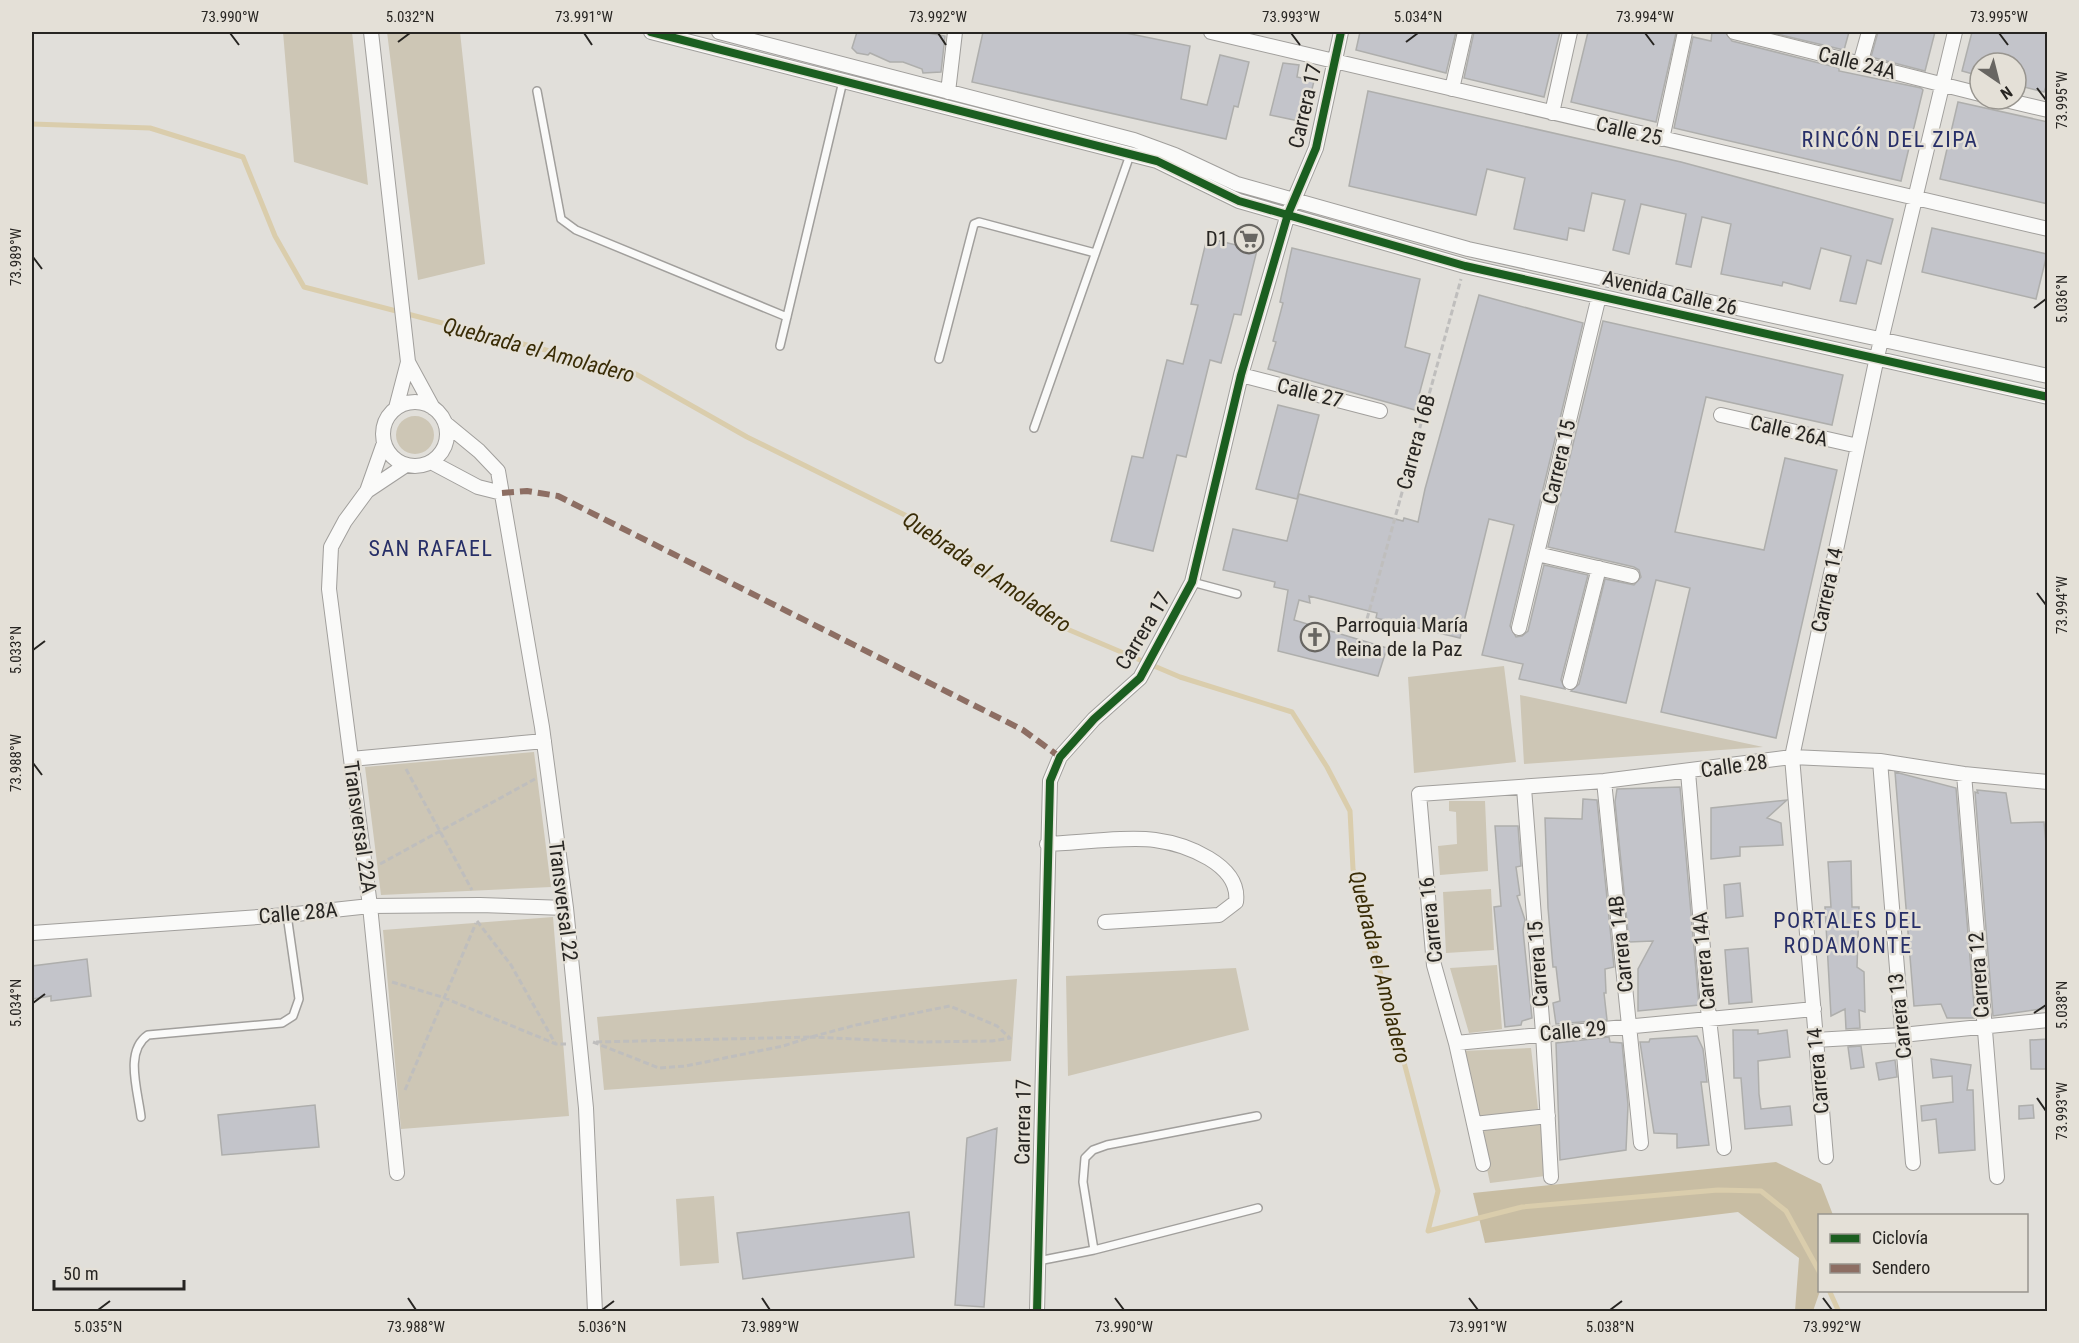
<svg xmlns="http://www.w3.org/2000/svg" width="2079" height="1343" viewBox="0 0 2079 1343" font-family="'Roboto Condensed',sans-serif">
<rect width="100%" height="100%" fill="#e1dfda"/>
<path fill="#cdc6b5" d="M283 32H352L368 185 294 162Z
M387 32H460L485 264 418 280Z
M396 435a19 19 0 1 1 38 0a19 19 0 1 1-38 0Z
M1504 666 1516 762 1414 773 1408 677Z
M1520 695 1763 747 1524 764Z
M534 752 551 887 381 895 365 767Z
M1449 801H1485L1488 871 1440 875 1438 846 1457 844 1456 812 1449 811Z
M1491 889 1494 950 1446 953 1443 892Z
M553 917 569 1116 401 1129 383 930Z
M1497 965 1502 1029 1469 1033 1450 968Z
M1236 968 1249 1030 1068 1076 1066 976Z
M1017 979 1011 1061 604 1090 597 1017Z
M1531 1048 1538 1109 1476 1118 1462 1051Z
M1541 1119 1545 1176 1490 1183 1478 1127Z
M714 1196 719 1263 680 1266 676 1199Z"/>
<path fill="#c8bda3" d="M1776 1162 1821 1184 1833 1215 1820 1216V1291L1813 1311H1795L1799 1258 1738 1212 1485 1243 1473 1193Z"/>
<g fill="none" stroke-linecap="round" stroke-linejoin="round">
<path stroke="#dacdac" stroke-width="5" d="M32 124 150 128 243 157 275 236 304 287 634 373 747 437 915 520 999 586 1067 629 1180 677 1292 712 1327 767 1350 811 1353 869 1438 1191 1428 1231 1522 1207 1718 1190 1761 1191 1786 1211 1820 1273
M1829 1290 1839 1312"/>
</g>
<path fill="#c3c4ca" stroke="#aeaeac" stroke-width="1.5" d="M857 32H922L945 36 941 72 923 73 922 69 903 62H890L870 53 868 55 857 53 852 48Z
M983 32H1121L1190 46 1181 99 1207 105 1220 55 1249 62 1238 107 1234 106 1226 139 972 82Z
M1360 32H1456L1446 73 1356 50Z
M1474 32H1560L1544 97 1464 78Z
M1588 32 1676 33 1656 122 1571 102Z
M1712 32H1725L1732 41 1839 68V71L1921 88 1923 90 1901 181 1674 128 1693 37 1711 41Z
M1769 32H1849L1844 50Z
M1878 32H1935L1925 71 1871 57Z
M1972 32H2048V81L2044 92 2016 85V63H1980V76L1962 71Z
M1283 63 1299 65 1297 77 1314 81 1304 122 1270 115Z
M1368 91 1681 162 1893 219 1881 264 1867 260 1856 304 1840 301 1851 256 1821 248 1810 289 1783 282 1782 286 1721 274 1731 224 1702 217 1691 267 1676 264 1686 214 1641 204 1629 254 1613 250 1625 200 1592 193 1584 231 1569 228 1567 240 1514 229 1525 178 1487 169 1476 215 1349 186Z
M1958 102 2048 122V204L1940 179Z
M1932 228 2047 254 2036 299 1922 272Z
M1207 238 1257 250 1241 315 1234 314 1221 363 1210 360 1186 457 1177 455 1153 551 1111 541 1132 456 1143 458 1167 360 1183 364 1198 305 1191 304Z
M1292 248 1420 279 1405 347 1430 354 1415 410 1268 369 1276 342 1273 341 1283 303 1280 302Z
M1479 295 1583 323 1510 626 1516 637 1522 636 1528 631 1544 565 1588 575 1561 680 1565 689 1519 679 1523 664 1482 655 1514 525 1489 519 1460 638 1376 618 1377 613 1309 596 1310 603 1299 600 1294 620 1387 648 1378 676 1278 651 1288 590 1274 587 1275 582 1223 570 1233 529 1287 541 1299 494 1403 521 1404 518 1418 522 1425 489Z
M1603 321 1843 375 1832 425 1706 397 1675 532 1764 550 1785 458 1837 470 1776 738 1661 712 1690 588 1656 580 1626 703 1571 691 1579 684 1605 579 1634 585 1641 577 1639 570 1634 567 1548 547Z
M1278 405 1319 415 1297 499 1256 489Z
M1895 772 1956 788 1975 1018H1947L1941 1004 1914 1006Z
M1680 787 1699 1005 1638 1011V969L1653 941 1629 942 1615 802 1617 789Z
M1977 790 2006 793 2011 823 2044 822 2048 866V1008L1993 1016 1975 792 1978 793Z
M1583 799 1597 800 1614 967 1605 969 1606 993H1604L1607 1020 1556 1024 1553 1003 1560 1001 1556 967H1553L1548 908 1545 818 1582 819Z
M1787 800 1767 818 1781 823 1783 845 1740 847V856L1711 859V808Z
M1495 826H1518L1521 866 1516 867 1520 895 1517 896 1525 920 1523 930 1532 1018 1522 1021 1521 1025 1505 1027 1494 907 1501 906Z
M1851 861 1852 907H1859L1857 967 1864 972 1865 1012 1859 1010 1860 1028 1846 1029 1845 1009 1831 1016 1825 907H1831L1828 862Z
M1740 883 1743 916 1726 918 1724 885Z
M1748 948 1752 1002 1729 1004 1725 950Z
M87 959 91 996 51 1001V996L32 999V966Z
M1733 1030H1758V1034L1787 1030 1790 1057 1758 1061 1759 1094 1761 1109 1790 1106 1792 1125 1745 1129 1741 1078H1734Z
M1697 1036 1703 1049 1707 1082H1701L1709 1145 1677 1148V1134L1654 1133 1640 1042H1649L1650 1039Z
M1609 1037 1610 1042 1622 1043 1628 1105 1626 1150 1560 1160 1556 1043Z
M2048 1039V1069H2031L2030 1040Z
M1861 1046 1864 1067 1851 1069 1848 1047Z
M1931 1059 1971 1065 1967 1090H1973L1975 1150 1939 1153 1936 1119 1922 1121 1921 1106 1953 1102 1952 1076 1933 1078Z
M1895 1060 1897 1077 1879 1080 1876 1063Z
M315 1105 319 1147 222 1155 218 1115Z
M2033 1105 2034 1118 2019 1119V1106Z
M997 1128 984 1307 955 1305 967 1138Z
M909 1212 914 1257 743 1279 737 1233Z"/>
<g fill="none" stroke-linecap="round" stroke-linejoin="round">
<g stroke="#a19f9c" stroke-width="10">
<path id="lane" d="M537 91 561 219 576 230 787 317
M780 346 843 81
M939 359 974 224 979 222 1095 253
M1034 428 1130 155
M1192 582 1237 594
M141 1117C138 1091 124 1051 148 1035L282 1023 293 1016 299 999 287 915
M1094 1250 1083 1182 1085 1158 1093 1150 1107 1145 1257 1116
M1038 1261 1094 1250 1258 1208"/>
</g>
<g stroke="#a19f9c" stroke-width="16">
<path id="street" d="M371 32 408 362 396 408
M651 32 1157 161 1239 201 1465 266 2048 397
M719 32 1134 140 1175 155 1237 184 1468 249 2048 376
M1211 32 2048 229
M1734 32 1980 94
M1860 64 1869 32
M1452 89 1465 32
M948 92 955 32
M2001 99 2048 110
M1552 113 1570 32
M1662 139 1685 32
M408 362 433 408
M1241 375 1380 411
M383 434a32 32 0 1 1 64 0a32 32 0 1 1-64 0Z
M1721 415 1858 446
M445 423 479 451 498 471 542 727 566 908 586 1108 595 1312
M384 443 367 491 345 521 331 547 329 589 370 906 397 1173
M431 462 478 487 502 493
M367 491 406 465
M1537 554 1632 576
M1519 628 1599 296
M1570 682 1599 568
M351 759 544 741
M1880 761 1913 1163
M1688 772 1709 1019 1724 1148
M1964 774 1997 1177
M1604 781 1641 1143
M1524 788 1543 1033 1551 1177
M1047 844C1077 843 1127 836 1155 840 1185 844 1241 864 1236 902L1219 915 1105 922
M32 933 287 915 370 906 480 905 566 908
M1815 1040 1902 1035 2048 1020
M1456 1043 1434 965 1419 794 1604 781 1792 757 1880 761 1964 774 2048 782
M1474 1124 1548 1116
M1826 1157 1792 757 1877 357 1955 32
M1483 1164 1456 1043 1814 1009
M1037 1312 1050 781 1060 757 1094 719 1140 678 1192 582 1241 375 1288 214 1316 148 1341 32"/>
</g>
<path stroke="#bfbebd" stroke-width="3" stroke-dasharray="6 3" stroke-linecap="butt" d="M1367 619 1461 279
M406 769 472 890
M380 864 535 779
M477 921 511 965 555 1043
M392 982 442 997 556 1044H566
M593 1042 659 1068 686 1066 783 1046 811 1037 919 1042 992 1041 1010 1038 997 1026 950 1006 856 1025 811 1037 595 1042
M405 1090 476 923"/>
<use href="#lane" stroke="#fafaf9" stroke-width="7"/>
<use href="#street" stroke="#fafaf9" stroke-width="14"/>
<path stroke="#8d6e63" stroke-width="6" stroke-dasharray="12 6" stroke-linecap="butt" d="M502 493 527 491 558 496 1023 730 1060 757"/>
<g stroke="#e4e0d7" stroke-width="11">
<path id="cycleway" d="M651 32 1157 161 1239 201 1465 266 2048 397
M1037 1312 1050 781 1060 757 1094 719 1140 678 1192 582 1241 375 1288 214 1316 148 1341 32"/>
</g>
<use href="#cycleway" stroke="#1b5e20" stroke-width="8"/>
</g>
<path fill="none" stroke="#272522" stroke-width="2" d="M230 33 239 45M584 33 592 45M938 33 946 45M1291 33 1300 45M1645 33 1654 45M1999 33 2008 45M398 42 410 33M1406 42 1418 33M2037 88 2046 100M33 257 42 269M2034 308 2046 299M2037 593 2046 605M33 650 45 641M33 763 42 775M33 1003 45 994M2034 1013 2046 1005M2037 1098 2046 1111M408 1298 416 1310M762 1298 770 1310M1115 1298 1124 1310M1469 1298 1478 1310M1823 1298 1832 1310M98 1310 110 1301M602 1310 614 1301M1610 1310 1622 1301"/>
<defs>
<g id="supermarket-ring" transform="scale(1.5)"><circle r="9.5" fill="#e4e0d7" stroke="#686662" stroke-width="1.5"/><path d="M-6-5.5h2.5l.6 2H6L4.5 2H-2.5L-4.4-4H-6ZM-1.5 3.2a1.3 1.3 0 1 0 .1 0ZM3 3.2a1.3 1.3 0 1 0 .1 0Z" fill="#686662"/></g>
<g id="church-ring" transform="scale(1.5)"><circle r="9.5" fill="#e4e0d7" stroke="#686662" stroke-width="1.5"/><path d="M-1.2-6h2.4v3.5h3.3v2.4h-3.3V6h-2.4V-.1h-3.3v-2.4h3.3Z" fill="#686662"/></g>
</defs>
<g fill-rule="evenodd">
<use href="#supermarket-ring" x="1249" y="239"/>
<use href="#church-ring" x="1315" y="637"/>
</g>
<g text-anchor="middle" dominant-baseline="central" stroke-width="5" stroke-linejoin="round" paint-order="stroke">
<g font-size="21" fill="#272522" stroke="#e4e0d7">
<text transform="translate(1857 63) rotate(14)">Calle 24A</text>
<text transform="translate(1305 106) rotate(-77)">Carrera 17</text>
<text transform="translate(1629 131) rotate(13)">Calle 25</text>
<text transform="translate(1670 293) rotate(13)">Avenida Calle 26</text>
<text transform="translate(1310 393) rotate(14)">Calle 27</text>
<text transform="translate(1789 431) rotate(13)">Calle 26A</text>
<text transform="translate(1416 442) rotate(-75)">Carrera 16B</text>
<text transform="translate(1559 462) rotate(-77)">Carrera 15</text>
<text transform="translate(1827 590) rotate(-78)">Carrera 14</text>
<text transform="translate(1143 631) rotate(-59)">Carrera 17</text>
<text transform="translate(1734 766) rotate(-8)">Calle 28</text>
<text transform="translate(360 827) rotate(82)">Transversal 22A</text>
<text transform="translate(563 901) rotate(83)">Transversal 22</text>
<text transform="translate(298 913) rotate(-5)">Calle 28A</text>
<text transform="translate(1431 920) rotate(-96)">Carrera 16</text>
<text transform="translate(1621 944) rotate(-96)">Carrera 14B</text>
<text transform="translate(1704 961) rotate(-95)">Carrera 14A</text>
<text transform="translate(1538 964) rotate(-94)">Carrera 15</text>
<text transform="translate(1979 975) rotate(-94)">Carrera 12</text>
<text transform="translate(1900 1016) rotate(-96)">Carrera 13</text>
<text transform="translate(1573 1031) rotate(-5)">Calle 29</text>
<text transform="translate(1818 1071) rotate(-95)">Carrera 14</text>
<text transform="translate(1023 1122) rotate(-89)">Carrera 17</text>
</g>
<g font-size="21" fill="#272522" stroke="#e4e0d7" text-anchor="end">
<text x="1228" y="239">D1</text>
<text x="1336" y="625" text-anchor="start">Parroquia María<tspan x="1336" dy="24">Reina de la Paz</tspan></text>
</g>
<g font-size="22" letter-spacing="1.5" fill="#272f68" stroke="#e4e0d7">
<text x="1890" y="139">RINCÓN DEL ZIPA</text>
<text x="431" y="548">SAN RAFAEL</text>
<text x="1848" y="920">PORTALES DEL<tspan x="1848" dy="25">RODAMONTE</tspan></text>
</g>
<g font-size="22" font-style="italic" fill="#392c06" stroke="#e4e0d7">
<text transform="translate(539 350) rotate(15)">Quebrada el Amoladero</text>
<text transform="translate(987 572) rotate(34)">Quebrada el Amoladero</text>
<text transform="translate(1380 967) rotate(76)">Quebrada el Amoladero</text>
</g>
</g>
<rect width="2079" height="1343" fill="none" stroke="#e4e0d7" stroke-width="66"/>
<rect x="1818" y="1214" width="210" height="78" fill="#e4e0d7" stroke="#98958f" stroke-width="1.5"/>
<rect x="1830" y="1234" width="30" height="9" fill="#1b5e20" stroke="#98958f" stroke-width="1.5"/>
<text x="1872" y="1244" font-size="18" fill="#272522">Ciclovía</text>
<rect x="1830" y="1264" width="30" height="9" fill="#8d6e63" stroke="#98958f" stroke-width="1.5"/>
<text x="1872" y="1274" font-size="18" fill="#272522">Sendero</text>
<g transform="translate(1998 81) rotate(145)"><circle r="28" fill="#e4e0d7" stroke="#98958f" stroke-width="1.5"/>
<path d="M0-4.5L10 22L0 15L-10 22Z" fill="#686662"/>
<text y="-9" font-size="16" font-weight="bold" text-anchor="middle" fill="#272522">N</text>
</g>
<path d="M54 1280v9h130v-9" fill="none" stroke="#272522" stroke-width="3"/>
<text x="63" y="1280" font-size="18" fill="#272522" stroke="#e4e0d7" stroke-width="4.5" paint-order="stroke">50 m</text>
<rect x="33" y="33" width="2013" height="1277" fill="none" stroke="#272522" stroke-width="2"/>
<g font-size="15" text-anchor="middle" fill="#272522">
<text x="230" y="22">73.990°W</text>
<text x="410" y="22">5.032°N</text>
<text x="584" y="22">73.991°W</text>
<text x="938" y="22">73.992°W</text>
<text x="1291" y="22">73.993°W</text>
<text x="1418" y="22">5.034°N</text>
<text x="1645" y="22">73.994°W</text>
<text x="1999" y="22">73.995°W</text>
<text transform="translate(2062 100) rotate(-90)" y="5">73.995°W</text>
<text transform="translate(16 257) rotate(-90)" y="5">73.989°W</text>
<text transform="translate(2062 299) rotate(-90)" y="5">5.036°N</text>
<text transform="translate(2062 605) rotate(-90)" y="5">73.994°W</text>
<text transform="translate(16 650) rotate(-90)" y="5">5.033°N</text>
<text transform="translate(16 763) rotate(-90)" y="5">73.988°W</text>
<text transform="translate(16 1003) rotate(-90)" y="5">5.034°N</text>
<text transform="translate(2062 1005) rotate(-90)" y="5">5.038°N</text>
<text transform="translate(2062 1111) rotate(-90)" y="5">73.993°W</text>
<text x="98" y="1332">5.035°N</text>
<text x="416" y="1332">73.988°W</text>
<text x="602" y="1332">5.036°N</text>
<text x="770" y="1332">73.989°W</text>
<text x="1124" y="1332">73.990°W</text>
<text x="1478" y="1332">73.991°W</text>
<text x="1610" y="1332">5.038°N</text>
<text x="1832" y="1332">73.992°W</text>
</g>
</svg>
